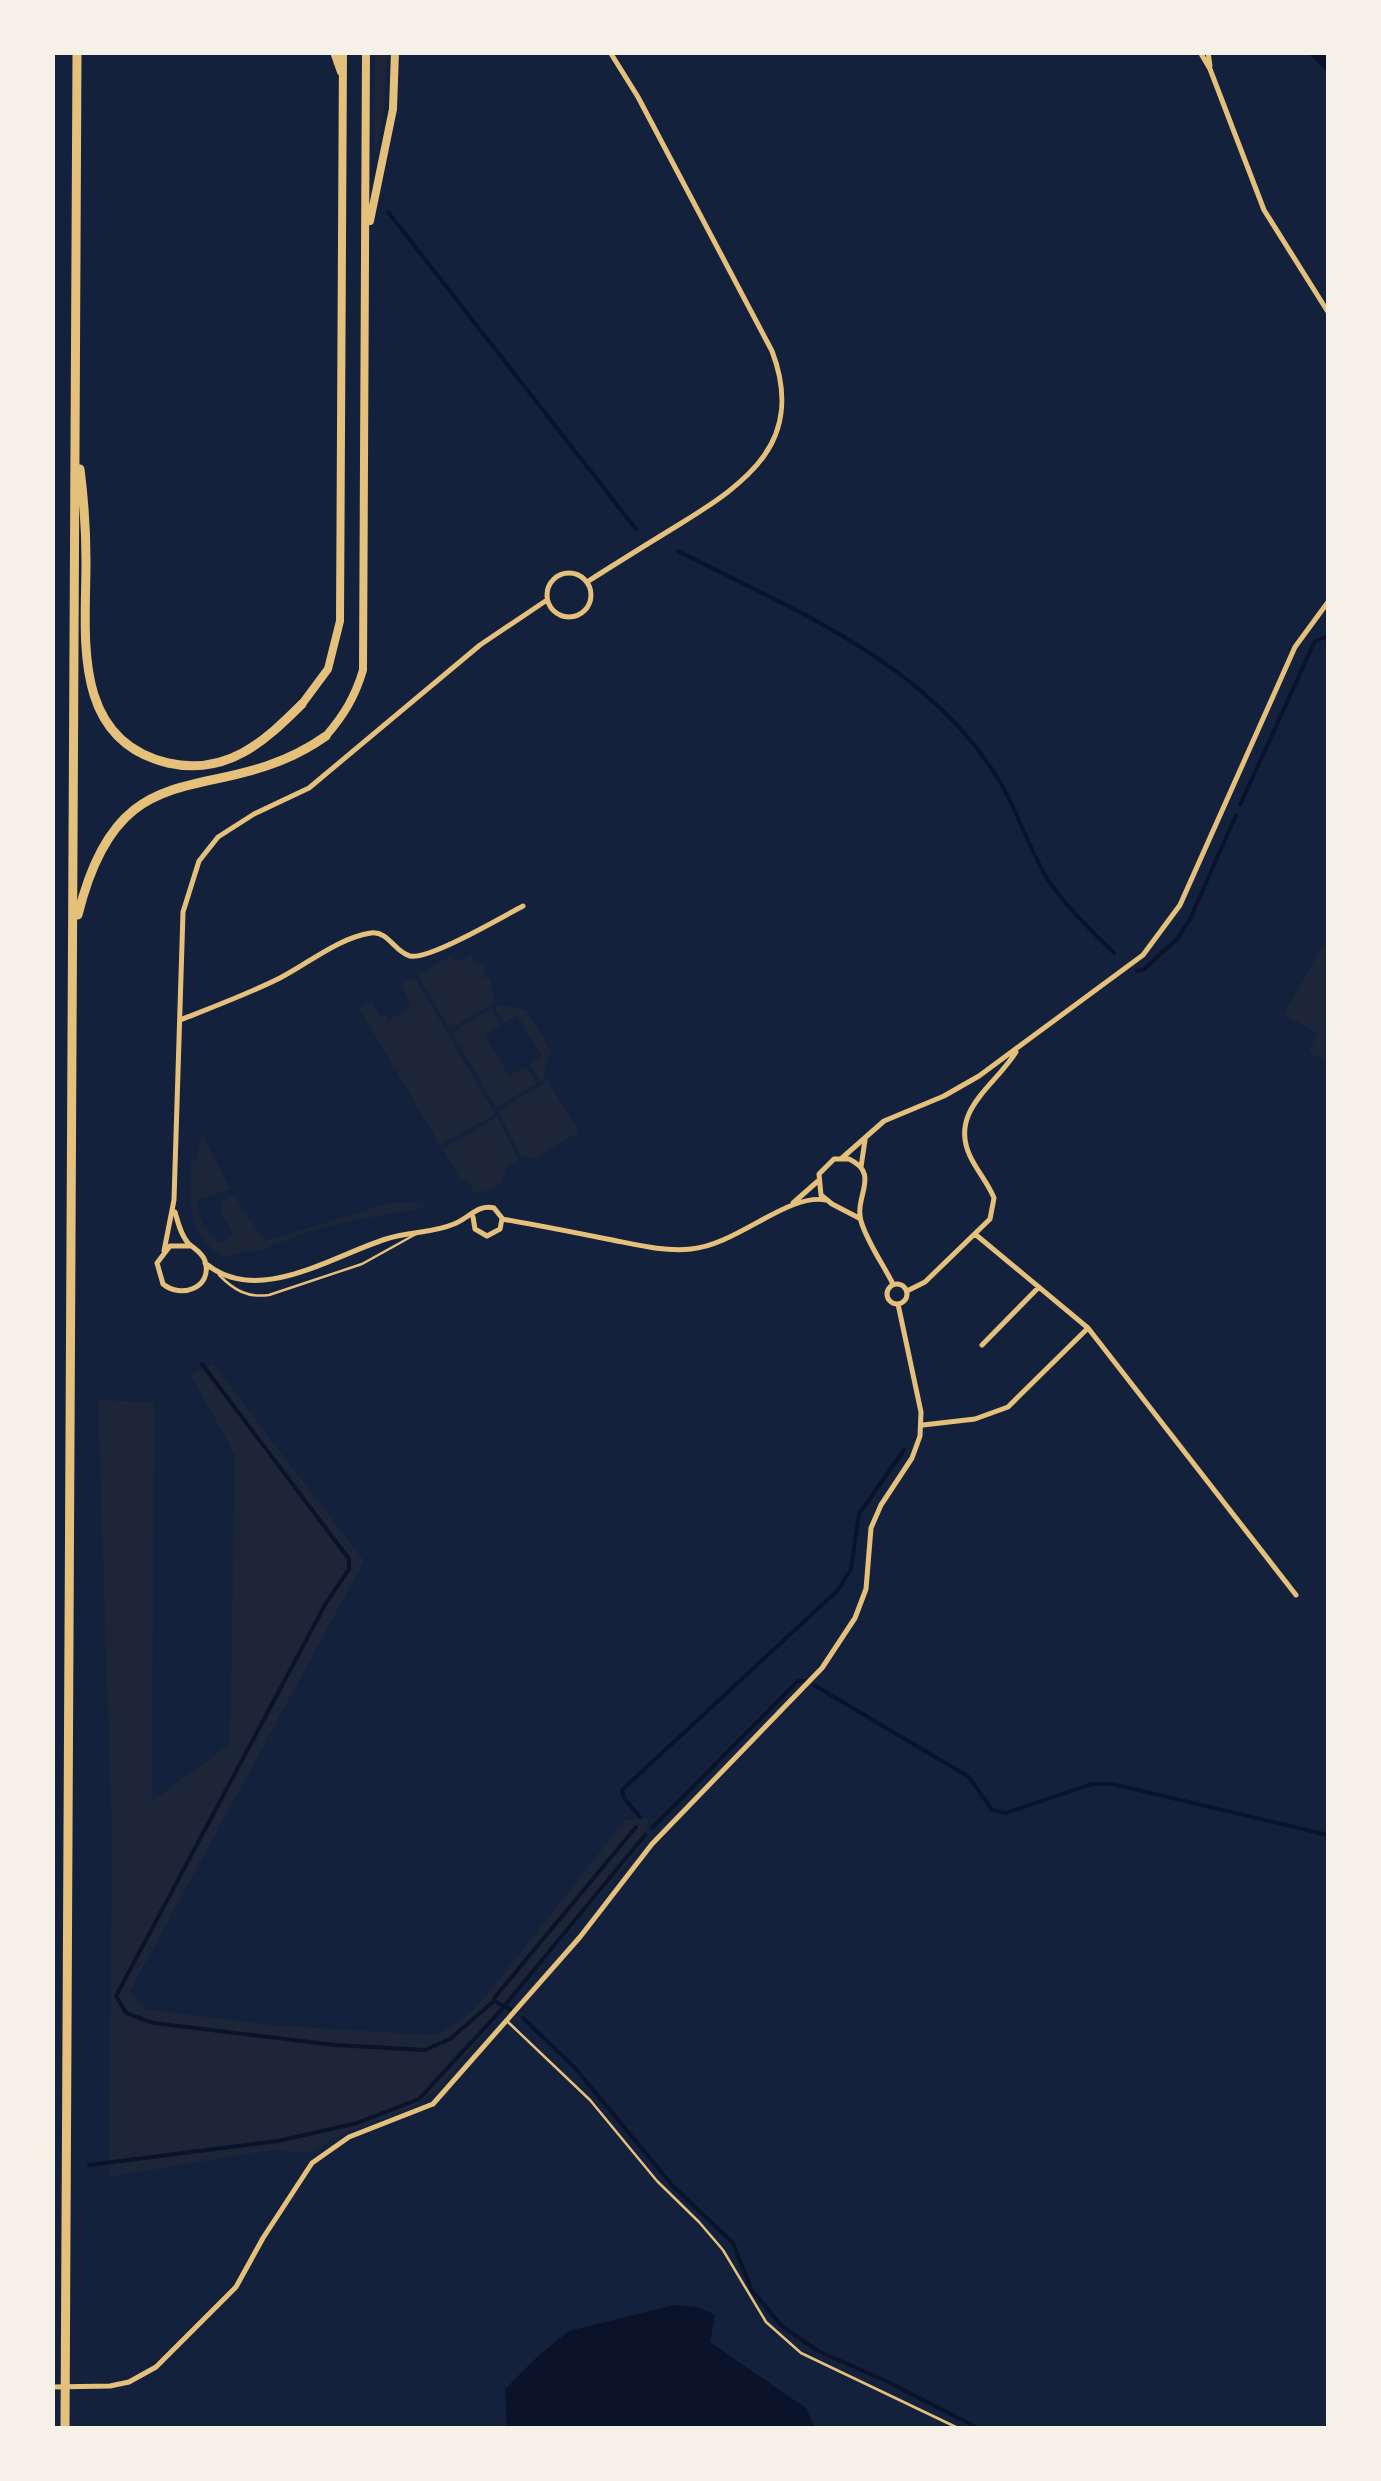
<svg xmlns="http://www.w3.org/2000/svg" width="1381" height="2481" viewBox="0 0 1381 2481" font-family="'Asap Condensed',sans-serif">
<rect width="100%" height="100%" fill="#14213d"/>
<path fill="#1d2539" d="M375 53H387L384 110 374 158Z
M1328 935V1063L1308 1052 1318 1033 1284 1015Z
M471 955 478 967 483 964 486 969 483 976 490 979 495 1002 450 1029 418 975 451 956 456 962Z
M410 978 416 980 495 1114 440 1145 359 1008 376 999 372 1003 380 1017 385 1015 388 1021 411 1006 402 985 398 986Z
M499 1005 526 1010 551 1051 544 1073 546 1078 540 1082 530 1064 542 1056 517 1015 504 1023 495 1007Z
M491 1009 501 1025 484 1035 509 1076 526 1066 537 1084 496 1107 452 1033Z
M548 1081 579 1132 533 1159 521 1156 498 1111Z
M497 1117 519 1160 506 1167C502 1189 494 1189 475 1193L468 1182 461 1180 443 1149Z
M201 1137 205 1140 230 1189 197 1201C197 1220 206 1231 220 1243L234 1235 220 1211 223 1201 233 1194 263 1238 269 1240 390 1203 422 1202 425 1208 354 1220 310 1231 252 1253 250 1250 224 1257C183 1232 192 1202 191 1160H197Z
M213 1364 364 1561 130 1991 145 2009 270 2025 429 2035C455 2031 475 2009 491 1990L625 1820 649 1819 642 1845 439 2088 409 2109 347 2132 310 2153 271 2150 109 2177 112 1831 98 1400 154 1402 152 1801 230 1744 235 1455 191 1375Z"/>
<path fill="#0b132b" d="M674 2305 699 2307 715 2315 710 2342 806 2408 815 2428H507L505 2389 539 2355 569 2331Z"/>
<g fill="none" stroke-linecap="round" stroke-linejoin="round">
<path stroke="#0b132b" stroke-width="4" d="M388 212 636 529
M678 551C794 610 925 662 997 777 1016 807 1026 842 1044 873 1058 898 1092 932 1114 953
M1240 805 1315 641 1328 636
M1137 971 1143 970 1178 938 1190 919 1236 815
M202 1364 349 1559V1569L326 1603 116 1996 126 2013 153 2023 335 2045 425 2050 450 2039 494 2001
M814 1685 969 1777 992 1810 1006 1813 1092 1784H1113L1328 1835
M640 1817 624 1798 622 1790 838 1590 851 1569 859 1514 904 1450
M652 1828 798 1681H805
M510 2009 494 2001 495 1997 636 1827
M523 2018 575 2068 672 2185 733 2243 752 2291 783 2327 818 2351 886 2381 978 2428
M89 2165 278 2141 357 2123 419 2099 502 2009 645 1835"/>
<path stroke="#0b132b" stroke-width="12" d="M1315 52 1328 64"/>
<path stroke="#e5c07b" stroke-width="2.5" d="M219 1275C234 1290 247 1298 269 1295L362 1264 416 1234
M508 2022 590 2100 657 2181 699 2222 723 2250 766 2322 801 2353 958 2428"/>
<path stroke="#e5c07b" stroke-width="5" d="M1200 52 1210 69 1264 210 1328 312
M1208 52 1210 66
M547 595a22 22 0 1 1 44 0a22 22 0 1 1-44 0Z
M587 582C618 562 649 543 680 524 748 482 806 441 772 351L638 97 610 52
M180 1020C213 1007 248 994 280 978 309 963 338 938 371 933 389 931 394 952 410 956 429 960 502 917 523 906
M842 1158 884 1121 944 1096 979 1076 1143 955 1180 905 1295 647 1328 602
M861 1167 865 1140
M793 1203 818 1181
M175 1212C178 1223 181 1235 188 1243 194 1249 202 1252 205 1261 213 1288 181 1299 163 1284L157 1263 170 1246H191
M473 1217 475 1229 487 1236 500 1229 502 1219
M859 1218 832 1204 821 1195 819 1174 834 1159H849C881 1174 854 1196 861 1221 867 1242 883 1264 893 1284
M502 1219C537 1225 572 1232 607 1239 634 1244 663 1252 691 1249 737 1245 787 1193 826 1200
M164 1251 174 1200 183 912 199 861 218 837 254 814 309 788 480 645 547 600
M205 1263C257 1307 332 1256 386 1239 408 1232 433 1233 454 1224 469 1218 478 1204 494 1208L502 1218
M887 1294a10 10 0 1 1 20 0a10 10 0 1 1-20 0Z
M907 1291 925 1282 990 1219 994 1198C988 1183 977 1171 970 1156 949 1111 994 1087 1016 1052
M1088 1328 1296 1595
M982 1345 1039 1287
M923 1425 975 1419 1008 1407 1088 1328 975 1234
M52 2387 110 2386 129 2382 156 2367 236 2287 263 2238 312 2163 349 2137 433 2104 580 1937 652 1844 822 1668 855 1618 866 1589 871 1528 881 1505 912 1458 920 1436 921 1412 898 1304"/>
<path stroke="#e5c07b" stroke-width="8" d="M334 52 341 72
M370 221 393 109 395 52
M302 704 328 669 340 621 343 52
M326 736C344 715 355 697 363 670L366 52"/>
<path stroke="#e5c07b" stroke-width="9" d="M80 469C84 500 86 531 86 562 86 637 71 740 168 763 227 776 264 742 302 704
M78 915C121 739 217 813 326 736
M65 2428 77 52"/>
</g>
<rect width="1381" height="2481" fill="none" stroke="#f6f1e7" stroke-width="110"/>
</svg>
